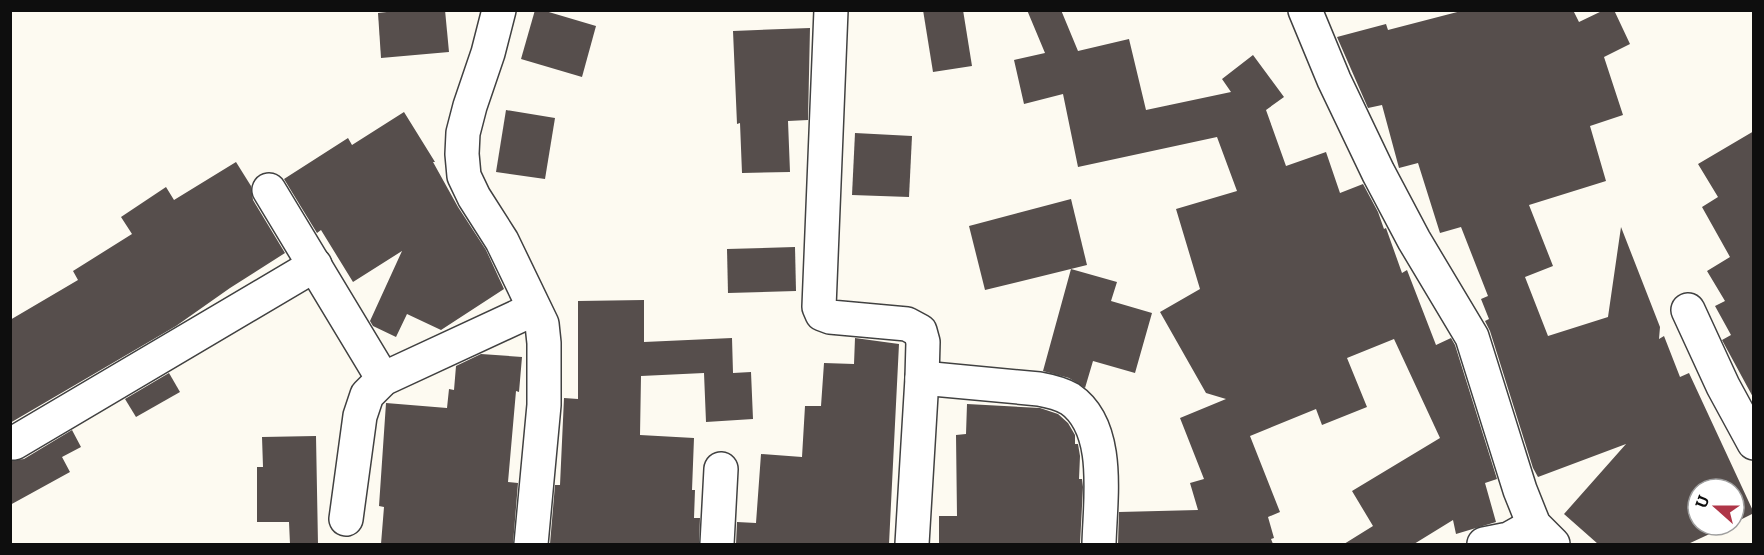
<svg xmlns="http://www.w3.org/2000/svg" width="1764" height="555" viewBox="0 0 1764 555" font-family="Bitter,serif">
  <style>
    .building { fill: #564e4c }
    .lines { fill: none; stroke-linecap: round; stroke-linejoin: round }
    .minor-casing { stroke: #414141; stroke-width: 36 }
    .tertiary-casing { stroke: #414141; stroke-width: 36 }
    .minor { stroke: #fff; stroke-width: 33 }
    .tertiary { stroke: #fff; stroke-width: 33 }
  </style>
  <rect width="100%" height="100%" fill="#fdfaf1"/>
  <!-- building -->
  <g class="building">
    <path d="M404,10H445L449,52L381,58L378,13Z"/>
    <path d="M535,10H542L596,26L582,77L521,59Z"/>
    <path d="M923,10H963L972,66L933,72Z"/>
    <path d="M1027,10H1061L1078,51L1129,39L1146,110L1231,92L1222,79L1253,55L1284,97L1266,110L1286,166L1326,152L1340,193L1363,184L1378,212L1384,229L1386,228L1402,273L1407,270L1436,345L1451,338L1455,345L1497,479L1485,483L1496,522L1456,534L1453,520L1414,544H1344L1373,526L1352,491L1440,438L1394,339L1347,358L1367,407L1322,425L1316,409L1250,436L1280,512L1268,517L1274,538L1271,539L1273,544H1118L1119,512L1198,510L1190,483L1204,479L1180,418L1226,399L1206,393L1160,312L1200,289L1176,209L1237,191L1217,137L1078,167L1063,94L1024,104L1014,60L1045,53Z"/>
    <path d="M1465,10H1573L1579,22L1604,10H1614L1630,44L1604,57L1623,115L1590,126L1606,181L1529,205L1553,266L1525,277L1548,336L1608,317L1621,227L1660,327L1659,339L1664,336L1680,377L1689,373L1754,513L1734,523V489H1698V525H1729L1688,544H1598L1564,514L1626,444L1538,477L1533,468L1490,331L1485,321L1489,319L1481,299L1488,296L1461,227L1440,233L1418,163L1399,168L1382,105L1368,108L1337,37L1386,24L1388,30Z"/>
    <path d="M810,28L808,120L788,121L790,172L742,173L740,123L737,124L733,31Z"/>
    <path d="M506,110L555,118L545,179L496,172Z"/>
    <path d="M404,112L435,162H433L458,207L486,250L504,289L441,330L407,314L396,337L373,326L370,321L402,251L353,282L321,230L317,233L284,179L348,138L352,145Z"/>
    <path d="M1754,131V399L1722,340L1731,335L1715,306L1725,301L1707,271L1730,257L1702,207L1718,197L1698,164Z"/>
    <path d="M855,133L912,136L909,197L852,195Z"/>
    <path d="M236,162L251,186L253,200L285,253L230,288L176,326L10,423V320L78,280L73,271L132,234L121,217L166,187L174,200Z"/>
    <path d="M1071,199L1087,265L985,290L969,226Z"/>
    <path d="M795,247L796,291L728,293L727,249Z"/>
    <path d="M1071,269L1117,282L1111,301L1152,313L1135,373L1093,361L1085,388L1069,378L1043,371Z"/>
    <path d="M644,300V342L732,338L733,373L751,372L753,419L706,422L704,373L641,376L640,435L694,438L692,490H695L694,518H700L699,544H550L555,485H560L564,398L578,399V301Z"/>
    <path d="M855,338L899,344L889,544H736L737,522L756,523L761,454L802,457L805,406H821L824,363L854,364Z"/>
    <path d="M481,354L522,357L519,392L516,391L508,482L518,483L513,544H381L384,507L379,506L386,403L447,408L449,389L454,390L456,366Z"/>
    <path d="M169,373L180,392L136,417L125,399Z"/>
    <path d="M967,404L1040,408L1058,414L1068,423L1075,435V444H1078L1080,456L1079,479H1082L1083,487L1080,544H939V516H957L956,435L966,434Z"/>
    <path d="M72,430L81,447L62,457L70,472L10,505V461L24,459Z"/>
    <path d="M316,436L318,544H290L289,522H257V467H263L262,437Z"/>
  </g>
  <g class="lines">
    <defs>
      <g id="minor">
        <path d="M499,10L488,53L470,106L463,133L462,154L464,176L474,197L502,241L542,324L544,343V405L531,544"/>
        <path d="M831,10L819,307L822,314L830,317L907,324L920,331L923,342L922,378L912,544"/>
        <path d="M269,190L383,379"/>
        <path d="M1688,310L1723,386L1754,443"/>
        <path d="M922,378L1039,389C1050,391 1060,393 1070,399C1112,428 1100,500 1099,544"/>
        <path d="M14,443L315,265"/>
        <path d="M346,519L360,416L367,395L383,379L534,309"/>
        <path d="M717,544L721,469"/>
        <path d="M1484,544L1509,539L1534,525"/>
      </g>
      <path id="tertiary" d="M1305,10L1334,80L1378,172L1414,240L1472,337L1520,490L1534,525L1553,544"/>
    </defs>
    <!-- minor casing -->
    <use href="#minor" class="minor-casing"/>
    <!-- tertiary casing -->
    <use href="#tertiary" class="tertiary-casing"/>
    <!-- minor -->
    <use href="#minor" class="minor"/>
    <!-- tertiary -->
    <use href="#tertiary" class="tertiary"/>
  </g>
  <!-- border -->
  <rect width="1764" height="555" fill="none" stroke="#0e0e0e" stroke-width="24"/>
  <!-- north arrow -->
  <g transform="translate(1716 507) rotate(291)"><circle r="28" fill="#ffffff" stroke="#9f9f9f" stroke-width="1.5"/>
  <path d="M0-4.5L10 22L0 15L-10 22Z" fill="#af3648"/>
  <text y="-9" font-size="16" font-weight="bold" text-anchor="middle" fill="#0e0e0e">U</text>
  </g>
</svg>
